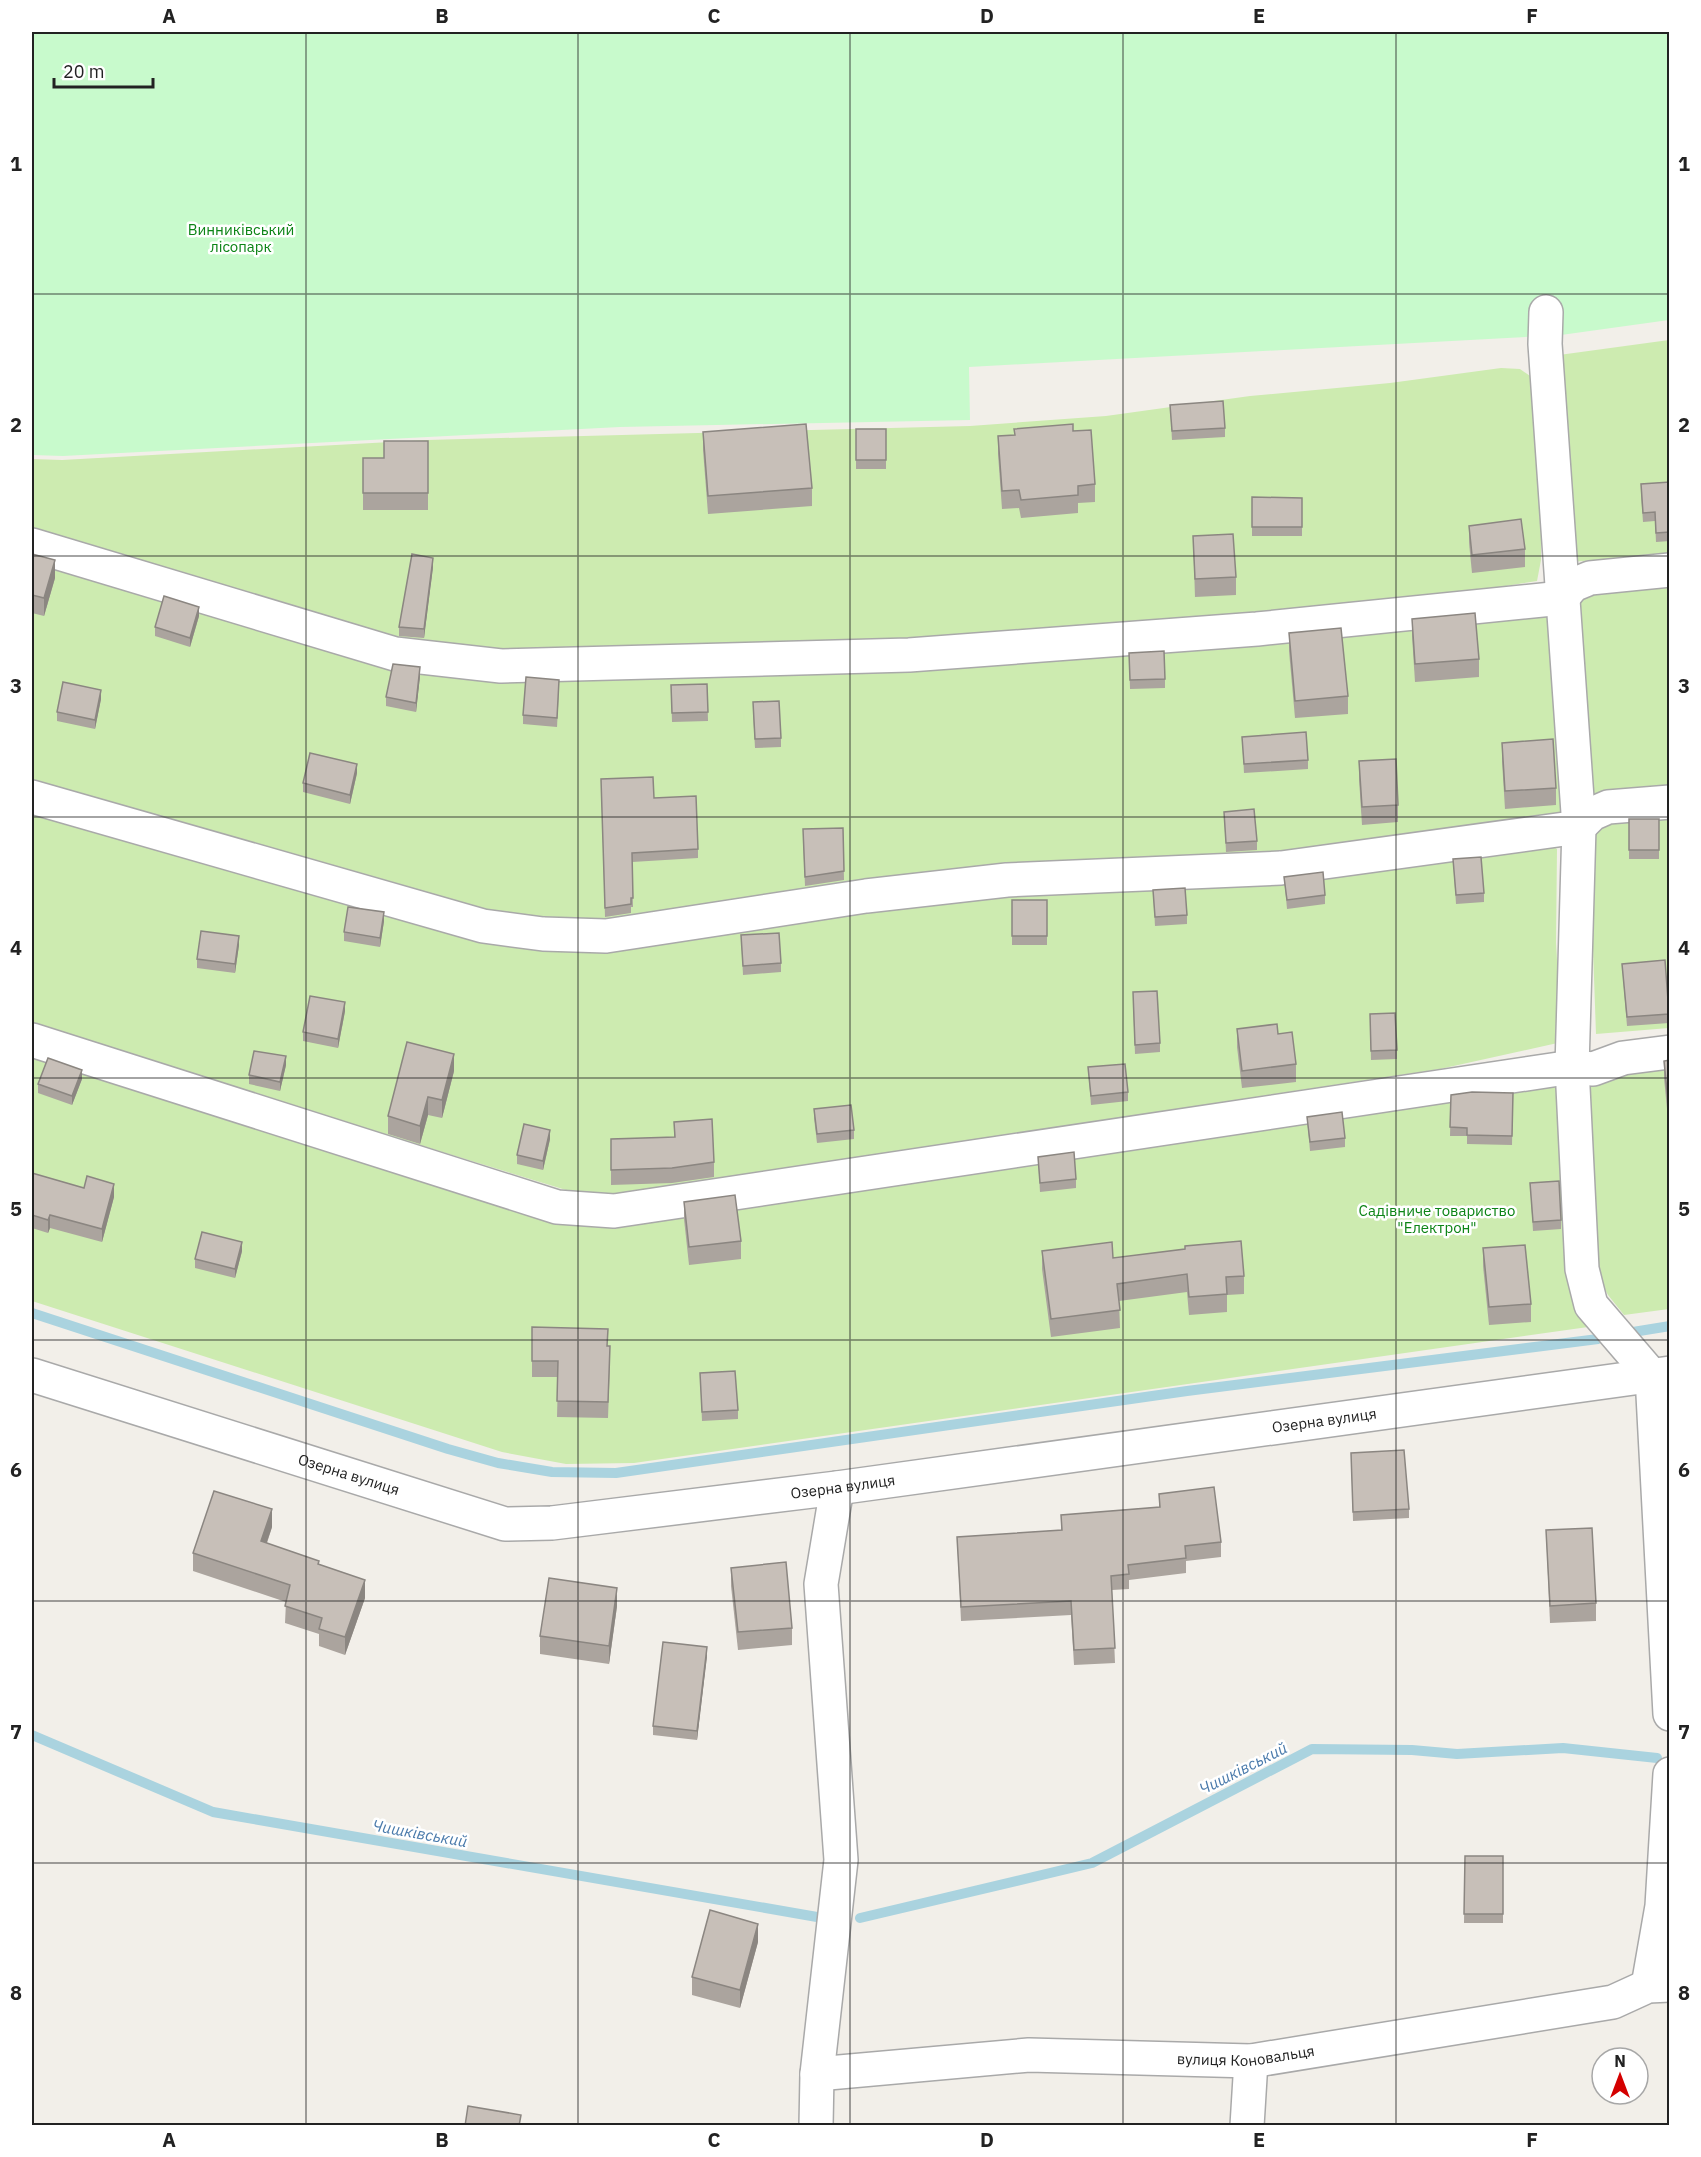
<svg xmlns="http://www.w3.org/2000/svg" width="1701" height="2157" viewBox="0 0 1701 2157" font-family="'IBM Plex Sans',sans-serif">
  <style>
    .grass { fill: #cdebb0 }
    .park { fill: #c8facc }
    .lines { fill: none; stroke-linecap: round; stroke-linejoin: round }
    .stream { stroke: #aad3df; stroke-width: 10 }
    .minor-casing { stroke: #a9a9a9; stroke-width: 36 }
    .minor { stroke: #fff; stroke-width: 33 }
    .wall { fill: #aba49e }
    .shaded-wall { fill: #8b8681 }
    .building { fill: #c7bfb8; stroke: #8b8681; stroke-width: 1.5 }
    .grid { fill: none; stroke: #222; stroke-width: 1.5; stroke-opacity: 0.55 }
    .labels { text-anchor: middle; stroke-width: 5; stroke-linejoin: round; paint-order: stroke }
    .park-label { font-size: 15px; fill: #0c8416; stroke: #fff }
    .street-label { font-size: 15px; fill: #222; stroke: #fff }
    .water-label { font-size: 16px; font-style: italic; fill: #4a7aab; stroke: #fff }
    .neatline { fill: none; stroke: #222; stroke-width: 2 }
    .grid-label { font-size: 20px; text-anchor: middle; font-weight: bold; fill: #222 }
  </style>
  <rect width="100%" height="100%" fill="#f2efe9"/>
  <!-- grass -->
  <g class="grass">
    <path d="M1669,340V554L1571,562L1559,355Z"/>
    <path d="M1501,368L1520,369L1533,378L1541,476V560L1537,581L1411,601L830,647L506,657L393,643L32,534V459L62,460L427,440L970,426L1106,416L1250,396L1390,383Z"/>
    <path d="M32,557L504,676L1546,608L1563,816L1420,842L605,927L483,917L32,785Z"/>
    <path d="M1669,582V791L1587,797L1573,610L1583,593Z"/>
    <path d="M32,803L485,934L860,904L1543,840L1557,849L1556,943L1562,1042L1440,1069L592,1198L32,1026Z"/>
    <path d="M1669,814V1028L1596,1034L1589,835L1610,819Z"/>
    <path d="M32,1050L556,1219L1550,1082L1562,1095L1566,1178V1273L1574,1301L1588,1327L634,1463L566,1464L502,1452L32,1301Z"/>
    <path d="M1669,1064V1309L1624,1315L1608,1295L1594,1269L1585,1092L1604,1074Z"/>
  </g>
  <!-- park -->
  <path class="park" d="M32,32H1669V320L1561,335L969,367L970,420L620,427L63,456L32,455Z"/>
  <g class="lines">
    <!-- stream -->
    <g class="stream">
      <path d="M32,1313L448,1449L498,1463L552,1472L616,1473L1187,1391L1598,1339"/>
      <path d="M1633,1332L1670,1326"/>
      <path d="M32,1735L213,1812L817,1917"/>
      <path d="M860,1918L1092,1863L1312,1749L1412,1750L1457,1754L1563,1748L1657,1758"/>
    </g>
    <defs>
      <g id="minor">
        <path d="M1546,312L1545,344L1579,827L1572,1067L1582,1269L1591,1305L1652,1376L1670,1714"/>
        <path d="M32,545L395,654L501,666L909,655L1257,629L1562,598L1573,585L1590,578L1670,570"/>
        <path d="M32,797L483,926L543,934L606,936L866,896L1007,880L1281,868L1579,827L1592,814L1608,807L1670,802"/>
        <path d="M32,1040L557,1207L614,1211L1572,1067L1593,1069L1623,1058L1670,1052"/>
        <path id="s1" d="M32,1375L505,1524L552,1523L837,1488L1670,1373"/>
        <path d="M1648,1986L1662,1906L1670,1774"/>
        <path id="s2" d="M817,2074L1029,2055L1251,2061L1613,2002L1648,1986L1670,1985"/>
        <path d="M816,2126L817,2074L841,1860L821,1584L837,1488"/>
        <path d="M1247,2126L1251,2061"/>
      </g>
    </defs>
    <!-- minor casing -->
    <use href="#minor" class="minor-casing"/>
    <!-- minor -->
    <use href="#minor" class="minor"/>
  </g>
  <!-- wall -->
  <g class="wall">
    <path d="M1170,405L1225,428V437L1172,440Z"/>
    <rect x="856" y="429" width="30" height="40"/>
    <path d="M1073,431L1095,484V502L1078,503V513L1021,518L1019,508L1002,509L998,454V436Z"/>
    <path d="M703,432L812,488V506L708,514L703,450Z"/>
    <path d="M428,441V510H363V458H384Z"/>
    <path d="M1670,482V541L1656,542L1655,521L1643,522L1641,493Z"/>
    <path d="M1252,497L1302,498V536H1252Z"/>
    <path d="M1469,526L1525,549V567L1472,573L1469,543Z"/>
    <path d="M1193,536L1236,577V595L1195,597Z"/>
    <path d="M32,554L55,578L44,616L32,613Z"/>
    <path d="M433,567L424,638L399,636V627Z"/>
    <path d="M199,616L190,647L155,636V627Z"/>
    <path d="M1412,619L1479,659V677L1415,682L1412,636Z"/>
    <path d="M1289,633L1348,696V714L1295,718L1289,651Z"/>
    <path d="M1129,653L1165,679V688L1130,689Z"/>
    <path d="M420,676L416,712L386,706V697Z"/>
    <path d="M707,684L708,721L672,722L671,685Z"/>
    <path d="M559,689L557,727L523,724V715Z"/>
    <path d="M101,699L95,729L57,721V712Z"/>
    <path d="M753,711L781,738V747L755,748Z"/>
    <path d="M1242,737L1308,760V769L1244,773Z"/>
    <path d="M1502,743L1556,788V805L1505,809L1502,761Z"/>
    <path d="M1359,761L1398,805V822L1362,825L1359,779Z"/>
    <path d="M357,773L350,804L303,792V783Z"/>
    <path d="M601,779L654,798L698,849V858L632,862L633,907H631V913L605,917Z"/>
    <path d="M1224,812L1257,841V850L1226,852Z"/>
    <rect x="1629" y="819" width="30" height="40"/>
    <path d="M843,828L844,880L805,886L803,838Z"/>
    <path d="M1453,859L1484,893V902L1456,904Z"/>
    <path d="M1284,877L1325,895V904L1287,909Z"/>
    <path d="M1153,890L1187,915V924L1155,926Z"/>
    <rect x="1012" y="900" width="35" height="45"/>
    <path d="M384,921L380,947L344,941V932Z"/>
    <path d="M741,935L781,963V972L743,975Z"/>
    <path d="M239,945L235,973L197,968V959Z"/>
    <path d="M1622,964L1669,1014V1023L1627,1026Z"/>
    <path d="M1133,1001L1160,1043V1052L1135,1054Z"/>
    <path d="M345,1011L338,1048L303,1041V1032Z"/>
    <path d="M1370,1014L1397,1050V1059L1371,1060Z"/>
    <path d="M1237,1029L1278,1034L1296,1064V1082L1242,1088L1237,1047Z"/>
    <path d="M1670,1060V1119H1668L1664,1078V1061Z"/>
    <path d="M286,1065L280,1091L249,1084V1075Z"/>
    <path d="M1088,1067L1128,1092V1101L1091,1105Z"/>
    <path d="M454,1071L442,1118L428,1115L420,1144L388,1134V1116Z"/>
    <path d="M82,1079L72,1105L38,1093V1084Z"/>
    <path d="M1513,1093L1512,1145L1467,1144V1136H1450L1451,1095Z"/>
    <path d="M814,1109L854,1130V1139L817,1143L814,1118Z"/>
    <path d="M1307,1117L1345,1138V1147L1310,1151Z"/>
    <path d="M674,1122L714,1162V1177L672,1183L611,1185V1139L674,1137Z"/>
    <path d="M550,1139L543,1170L517,1164V1155Z"/>
    <path d="M1038,1157L1076,1179V1188L1040,1192Z"/>
    <path d="M32,1173L114,1197L102,1242L50,1228L48,1233L32,1228Z"/>
    <path d="M1530,1183L1561,1220V1229L1533,1231Z"/>
    <path d="M684,1202L741,1241V1259L689,1265L684,1219Z"/>
    <path d="M1483,1248L1531,1304V1322L1489,1325L1483,1266Z"/>
    <path d="M242,1251L235,1278L195,1268V1259Z"/>
    <path d="M1042,1251L1113,1258L1244,1276V1294L1227,1295V1312L1189,1315L1187,1292L1119,1301L1120,1328L1051,1337L1042,1269Z"/>
    <path d="M532,1327L610,1362L608,1418L557,1417L558,1377H532Z"/>
    <path d="M700,1373L738,1410V1419L702,1421Z"/>
    <path d="M1351,1453L1409,1509V1518L1353,1521Z"/>
    <path d="M1159,1494L1221,1542V1557L1186,1561V1573L1129,1580V1589L1112,1590L1115,1663L1074,1665L1071,1615L961,1621L957,1537L1061,1530V1515L1159,1507Z"/>
    <path d="M272,1527L267,1543L319,1565L365,1598L345,1655L319,1646V1634L285,1623L286,1602L193,1571V1553Z"/>
    <path d="M1546,1530L1596,1603V1621L1550,1623Z"/>
    <path d="M731,1568L792,1628V1645L738,1650L731,1586Z"/>
    <path d="M617,1606L609,1664L540,1654V1636Z"/>
    <path d="M707,1656L697,1740L653,1735V1726Z"/>
    <path d="M1465,1856H1503V1923H1464Z"/>
    <path d="M758,1942L740,2008L692,1995V1977Z"/>
  </g>
  <!-- shaded-wall -->
  <g class="shaded-wall">
    <path d="M433,558V567L424,638V629Z"/>
    <path d="M55,560V578L44,616V598Z"/>
    <path d="M199,607V616L190,647V638Z"/>
    <path d="M420,667V676L416,712V703Z"/>
    <path d="M101,690V699L95,729V720Z"/>
    <path d="M357,764V773L350,804V795Z"/>
    <path d="M384,912V921L380,947V938Z"/>
    <path d="M239,936V945L235,973V964Z"/>
    <path d="M345,1002V1011L338,1048V1039Z"/>
    <path d="M454,1054V1071L442,1118V1100Z"/>
    <path d="M286,1056V1065L280,1091V1082Z"/>
    <path d="M82,1070V1079L72,1105V1096Z"/>
    <path d="M428,1097V1115L420,1144V1126Z"/>
    <path d="M550,1130V1139L543,1170V1161Z"/>
    <path d="M114,1184V1197L102,1242V1229Z"/>
    <path d="M50,1215V1228L48,1233V1220Z"/>
    <path d="M242,1242V1251L235,1278V1269Z"/>
    <path d="M272,1509V1527L261,1559V1541Z"/>
    <path d="M365,1580V1598L345,1655V1637Z"/>
    <path d="M617,1588V1606L609,1664V1646Z"/>
    <path d="M707,1647V1656L697,1740V1731Z"/>
    <path d="M758,1924V1942L740,2008V1990Z"/>
  </g>
  <!-- building -->
  <g class="building">
    <path d="M1223,401L1225,428L1172,431L1170,405Z"/>
    <path d="M806,424L812,488L708,496L703,432Z"/>
    <path d="M1073,424V431L1091,430L1095,484L1078,486V495L1021,500L1019,490L1002,491L998,436L1015,435L1014,429Z"/>
    <rect x="856" y="429" width="30" height="31"/>
    <path d="M384,441H428V493H363V458H384Z"/>
    <path d="M1670,482V532L1656,533L1655,512L1643,513L1641,484Z"/>
    <path d="M1252,497L1302,498V527H1252Z"/>
    <path d="M1521,519L1525,549L1472,555L1469,526Z"/>
    <path d="M1233,534L1236,577L1195,579L1193,536Z"/>
    <path d="M32,554L55,560L44,598L32,595Z"/>
    <path d="M412,554L433,558L424,629L399,627Z"/>
    <path d="M164,596L199,607L190,638L155,627Z"/>
    <path d="M1475,613L1479,659L1415,664L1412,619Z"/>
    <path d="M1341,628L1348,696L1295,701L1289,633Z"/>
    <path d="M1164,651L1165,679L1130,680L1129,653Z"/>
    <path d="M393,664L420,667L416,703L386,697Z"/>
    <path d="M526,677L559,680L557,718L523,715Z"/>
    <path d="M63,682L101,690L95,720L57,712Z"/>
    <path d="M707,684L708,712L672,713L671,685Z"/>
    <path d="M779,701L781,738L755,739L753,702Z"/>
    <path d="M1306,732L1308,760L1244,764L1242,737Z"/>
    <path d="M1553,739L1556,788L1505,791L1502,743Z"/>
    <path d="M310,753L357,764L350,795L303,783Z"/>
    <path d="M1396,759L1398,805L1362,807L1359,761Z"/>
    <path d="M653,777L654,798L696,796L698,849L632,853L633,898H631V904L605,908L601,779Z"/>
    <path d="M1254,809L1257,841L1226,843L1224,812Z"/>
    <rect x="1629" y="819" width="30" height="31"/>
    <path d="M843,828L844,871L805,877L803,829Z"/>
    <path d="M1481,857L1484,893L1456,895L1453,859Z"/>
    <path d="M1323,872L1325,895L1287,900L1284,877Z"/>
    <path d="M1185,888L1187,915L1155,917L1153,890Z"/>
    <rect x="1012" y="900" width="35" height="36"/>
    <path d="M348,907L384,912L380,938L344,932Z"/>
    <path d="M201,931L239,936L235,964L197,959Z"/>
    <path d="M779,933L781,963L743,966L741,935Z"/>
    <path d="M1665,960L1669,1014L1627,1017L1622,964Z"/>
    <path d="M1157,991L1160,1043L1135,1045L1133,992Z"/>
    <path d="M310,996L345,1002L338,1039L303,1032Z"/>
    <path d="M1395,1013L1397,1050L1371,1051L1370,1014Z"/>
    <path d="M1277,1024L1278,1034L1292,1032L1296,1064L1242,1071L1237,1029Z"/>
    <path d="M407,1042L454,1054L442,1100L428,1097L420,1126L388,1116Z"/>
    <path d="M254,1051L286,1056L280,1082L249,1075Z"/>
    <path d="M48,1058L82,1070L72,1096L38,1084Z"/>
    <path d="M1670,1060V1101H1668L1664,1061Z"/>
    <path d="M1125,1064L1128,1092L1091,1096L1088,1067Z"/>
    <path d="M1472,1092L1513,1093L1512,1136L1467,1135V1128L1450,1127L1451,1095Z"/>
    <path d="M851,1105L854,1130L817,1134L814,1109Z"/>
    <path d="M1342,1112L1345,1138L1310,1142L1307,1117Z"/>
    <path d="M712,1119L714,1162L672,1168L611,1170V1139L675,1137L674,1122Z"/>
    <path d="M524,1124L550,1130L543,1161L517,1155Z"/>
    <path d="M1074,1152L1076,1179L1040,1183L1038,1157Z"/>
    <path d="M32,1173L84,1188L87,1176L114,1184L102,1229L50,1215L48,1220L32,1215Z"/>
    <path d="M1559,1181L1561,1220L1533,1222L1530,1183Z"/>
    <path d="M735,1195L741,1241L689,1247L684,1202Z"/>
    <path d="M202,1232L242,1242L235,1269L195,1259Z"/>
    <path d="M1241,1241L1244,1276L1226,1277L1227,1294L1189,1297L1187,1274L1117,1284L1120,1310L1051,1319L1042,1251L1112,1242L1113,1258L1185,1249V1246Z"/>
    <path d="M1525,1245L1531,1304L1489,1307L1483,1248Z"/>
    <path d="M532,1327L608,1329L607,1346H610L608,1402L557,1401L558,1361H532Z"/>
    <path d="M735,1371L738,1410L702,1412L700,1373Z"/>
    <path d="M1404,1450L1409,1509L1353,1512L1351,1453Z"/>
    <path d="M1214,1487L1221,1542L1185,1546L1186,1558L1128,1565L1129,1574L1111,1576L1115,1648L1074,1650L1071,1601L961,1607L957,1537L1062,1530L1061,1515L1160,1507L1159,1494Z"/>
    <path d="M214,1491L272,1509L261,1541L319,1561L318,1564L365,1580L345,1637L319,1629L322,1618L285,1606L290,1585L193,1553Z"/>
    <path d="M1592,1528L1596,1603L1550,1606L1546,1530Z"/>
    <path d="M786,1562L792,1628L738,1632L731,1568Z"/>
    <path d="M549,1578L617,1588L609,1646L540,1636Z"/>
    <path d="M663,1642L707,1647L697,1731L653,1726Z"/>
    <path d="M1465,1856H1503V1914H1464Z"/>
    <path d="M710,1910L758,1924L740,1990L692,1977Z"/>
    <path d="M468,2106L521,2115L519,2126H465Z"/>
  </g>
  <!-- grid -->
  <path class="grid" d="M306,32V2126M578,32V2126M850,32V2126M1123,32V2126M1396,32V2126M32,294H1670M32,556H1670M32,817H1670M32,1078H1670M32,1340H1670M32,1601H1670M32,1863H1670"/>
  <g class="labels">
    <!-- park labels -->
    <g class="park-label">
      <text x="241" y="235">Винниківський<tspan x="241" dy="17">лісопарк</tspan></text>
      <text x="1437" y="1216">Садівниче товариство<tspan x="1437" dy="17">"Електрон"</tspan></text>
    </g>
    <!-- street labels -->
    <g class="street-label">
      <text dy="5" stroke="none"><textPath href="#s1" startOffset="1322">Озерна вулиця</textPath></text>
      <text dy="5" stroke="none"><textPath href="#s1" startOffset="332">Озерна вулиця</textPath></text>
      <text dy="5" stroke="none"><textPath href="#s1" startOffset="836">Озерна вулиця</textPath></text>
      <text dy="5" stroke="none"><textPath href="#s2" startOffset="430">вулиця Коновальця</textPath></text>
    </g>
    <!-- water labels -->
    <g class="water-label">
      <text transform="translate(1243 1768) rotate(-27)" y="6">Чишківський</text>
      <text transform="translate(420 1833) rotate(10)" y="6">Чишківський</text>
    </g>
  </g>
  <!-- border -->
  <rect width="1701" height="2157" fill="none" stroke="#ffffff" stroke-width="66"/>
  <!-- north arrow -->
  <g transform="translate(1620 2076)"><circle r="28" fill="#ffffff" stroke="#a7a7a7" stroke-width="1.5"/>
  <path d="M0-4.5L10 22L0 15L-10 22Z" fill="#d40000"/>
  <text y="-9" font-size="16" font-weight="bold" text-anchor="middle" fill="#222222">N</text>
  </g>
  <!-- scale -->
  <path d="M54 78v9h99v-9" fill="none" stroke="#222222" stroke-width="3"/>
  <text x="63" y="78" font-size="18" fill="#222222" stroke="#ffffff" stroke-width="4.5" paint-order="stroke">20 m</text>
  <rect x="33" y="33" width="1635" height="2091" class="neatline"/>
  <g class="grid-label">
    <text x="169" y="23">A</text>
    <text x="442" y="23">B</text>
    <text x="714" y="23">C</text>
    <text x="987" y="23">D</text>
    <text x="1259" y="23">E</text>
    <text x="1532" y="23">F</text>
    <text x="16" y="171">1</text>
    <text x="1684" y="171">1</text>
    <text x="16" y="432">2</text>
    <text x="1684" y="432">2</text>
    <text x="16" y="693">3</text>
    <text x="1684" y="693">3</text>
    <text x="16" y="955">4</text>
    <text x="1684" y="955">4</text>
    <text x="16" y="1216">5</text>
    <text x="1684" y="1216">5</text>
    <text x="16" y="1477">6</text>
    <text x="1684" y="1477">6</text>
    <text x="16" y="1739">7</text>
    <text x="1684" y="1739">7</text>
    <text x="16" y="2000">8</text>
    <text x="1684" y="2000">8</text>
    <text x="169" y="2147">A</text>
    <text x="442" y="2147">B</text>
    <text x="714" y="2147">C</text>
    <text x="987" y="2147">D</text>
    <text x="1259" y="2147">E</text>
    <text x="1532" y="2147">F</text>
  </g>
</svg>
